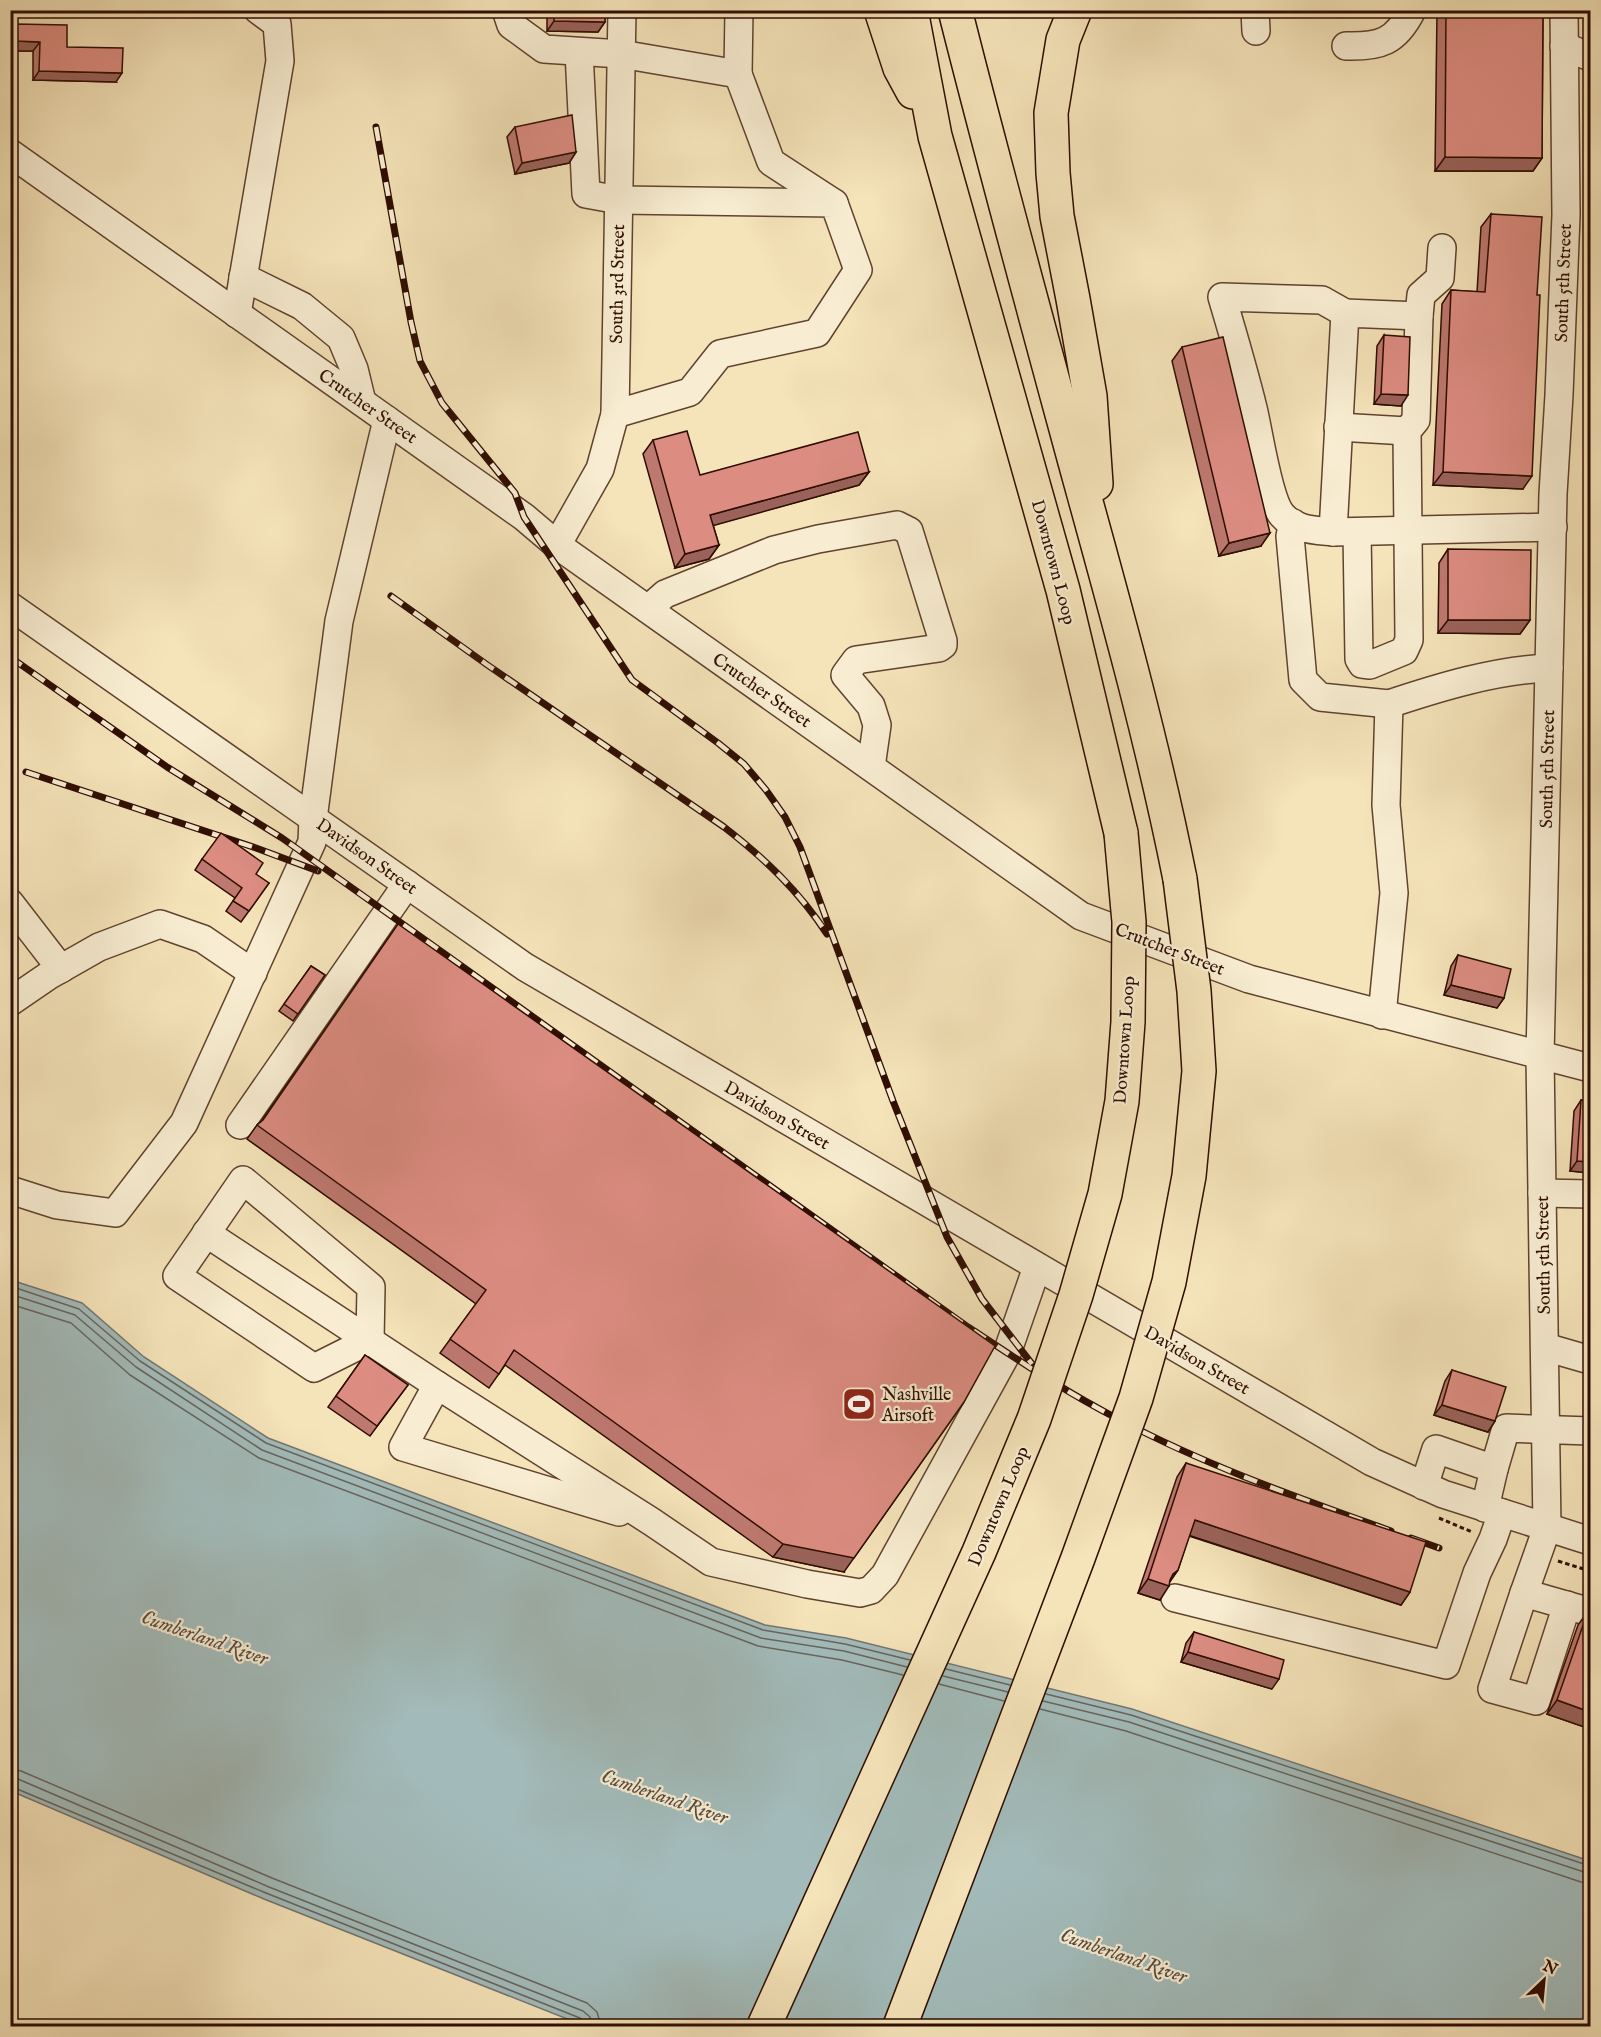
<svg xmlns="http://www.w3.org/2000/svg" width="1601" height="2037" viewBox="0 0 1601 2037" font-family="'IM FELL English',serif">
  <style>
    .water { fill: #a2bbba; stroke: #747570; stroke-width: 1.5 }
    .lines { fill: none; stroke-linecap: round; stroke-linejoin: round }
    .shore { stroke: #68645e; stroke-width: 1.5 }
    .minor-casing { stroke: #60422f; stroke-width: 30 }
    .highway-casing { stroke: #2f0d01; stroke-width: 36 }
    .path { stroke: #2f0d01; stroke-width: 3; stroke-dasharray: 4.5 3; stroke-linecap: butt }
    .minor { stroke: #f8edd2; stroke-width: 27 }
    .highway { stroke: #f5e3b9; stroke-width: 33 }
    .rail-casing { stroke: #2f0d01; stroke-width: 7 }
    .rail { stroke: #f8edd2; stroke-width: 4.5; stroke-dasharray: 14; stroke-linecap: butt }
    .highway-bridge-casing { stroke: #2f0d01; stroke-width: 36; stroke-linecap: butt }
    .highway-bridge { stroke: #f5e3b9; stroke-width: 33 }
    .wall { fill: #bd786f; stroke: #2f0d01; stroke-width: 1.5 }
    .shaded-wall { fill: #9a625a; stroke: #2f0d01; stroke-width: 1.5 }
    .building { fill: #dc8c81; stroke: #2f0d01; stroke-width: 1.5 }
    .labels { text-anchor: middle; stroke-width: 4.5; stroke-linejoin: round; paint-order: stroke }
    .street-label { font-size: 18px; fill: #2f0d01; stroke: #f8edd2 }
    .poi-label { font-size: 18px; fill: #2f0d01; stroke: #f8edd2; text-anchor: start }
    .water-label { font-size: 20px; font-style: italic; fill: #574a42; stroke: #f8edd2 }
  </style>
  <rect width="100%" height="100%" fill="#f5e3b9"/>
  <filter id="stains"><feTurbulence type="fractalNoise" baseFrequency=".00333" numOctaves="4"/><feColorMatrix values="0 0 0 0 .2 0 0 0 0 .09 0 0 0 0 .02 0 0 0 .5 -.17"/></filter>
  <radialGradient id="worn" r=".72"><stop offset=".6" stop-color="#630" stop-opacity="0"/><stop offset="1" stop-color="#630" stop-opacity=".3"/></radialGradient>
  <!-- water -->
  <path class="water" d="M11,1280L82,1303L144,1357L268,1438L765,1625L846,1638L1132,1709L1590,1861V2026H585L264,1899L11,1791Z"/>
  <g class="lines">
    <!-- shore -->
    <g class="shore">
      <path d="M10,1286L79,1309L140,1361L266,1443L763,1630L845,1644L910,1660"/>
      <path d="M10,1294L75,1315L136,1367L262,1450L761,1638L844,1651L907,1667"/>
      <path d="M10,1304L71,1323L130,1375L259,1458L758,1646L842,1660L903,1675"/>
      <path d="M946,1669L1010,1685"/>
      <path d="M943,1676L1008,1692"/>
      <path d="M939,1684L1004,1701"/>
      <path d="M1046,1694L1131,1715L1590,1866"/>
      <path d="M1043,1701L1129,1722L1590,1874"/>
      <path d="M1040,1709L1126,1731L1581,1882L1590,1883"/>
      <path d="M10,1769L21,1771L272,1878L587,2003L597,2012L601,2026"/>
      <path d="M10,1778L18,1779L269,1887L583,2011L590,2017L592,2026"/>
      <path d="M10,1786L266,1893L580,2018L584,2022V2026"/>
    </g>
    <defs>
      <g id="minor">
        <path d="M506,10L511,25L544,49L621,54L738,74L771,162L834,203"/>
        <path d="M1255,10L1256,31"/>
        <path d="M1564,10L1566,215L1559,395L1553,494L1540,1056L1547,1528L1524,1593L1590,1612"/>
        <path d="M1346,46C1380,47 1396,42 1412,10"/>
        <path d="M1564,46L1590,57"/>
        <path d="M579,52L586,194L619,200L834,203L858,270L817,333L720,354L690,392L615,414"/>
        <path d="M738,74L739,10"/>
        <path d="M10,153L524,517L557,545L1081,916L1249,979L1590,1068"/>
        <path d="M243,277L302,306L341,338L354,369L362,402"/>
        <path d="M1345,313L1322,300L1222,297C1233,334 1244,371 1253,408C1259,432 1268,499 1282,515C1295,530 1314,530 1333,532L1553,527"/>
        <path d="M237,314L280,61L277,24L258,10"/>
        <path d="M1419,316L1421,295L1440,278L1442,248"/>
        <path d="M1338,427L1407,431"/>
        <path d="M1293,523L1290,536L1303,680L1320,697L1389,704"/>
        <path d="M1333,532L1345,313L1419,316L1416,420L1407,431L1409,640L1404,651L1370,665L1362,664L1359,659L1357,532"/>
        <path d="M557,545L600,469L615,414L622,10"/>
        <path d="M10,606L525,967L1372,1462L1443,1494L1590,1541"/>
        <path d="M648,609L665,594L774,550L818,539L897,525L909,531L943,641V645L939,648L856,660L845,675L871,706L877,725L871,767"/>
        <path d="M10,903L61,969"/>
        <path d="M10,1002L48,976L99,947L160,924L203,939L253,973"/>
        <path d="M1382,1015L1394,893L1386,805L1389,704C1440,687 1496,670 1549,668"/>
        <path d="M240,1125L407,884"/>
        <path d="M243,1180L371,1287L370,1340L314,1368L177,1276Z"/>
        <path d="M10,1190L57,1205L115,1213L184,1123L312,842L313,819L339,621L387,420"/>
        <path d="M1542,1193L1590,1194"/>
        <path d="M206,1233L437,1385L652,1522L711,1562L807,1584L860,1593L871,1590L885,1575L1007,1353L1037,1267"/>
        <path d="M1545,1347L1590,1360"/>
        <path d="M437,1385L403,1447L619,1512"/>
        <path d="M1494,1469L1506,1428L1590,1431"/>
        <path d="M1424,1486L1436,1449L1494,1469L1485,1508"/>
        <path d="M1524,1593L1492,1689L1536,1701L1567,1605"/>
        <path d="M1175,1598L1446,1665L1477,1573L1493,1539L1502,1513"/>
      </g>
      <g id="highway">
        <path d="M881,10L900,68L913,92"/>
        <path d="M911,10L935,136L1063,590L1121,833"/>
        <path d="M955,10C993,161 1034,311 1075,462C1113,600 1152,738 1180,879"/>
        <path d="M1075,10L1063,40L1051,113L1053,173L1057,216L1073,299L1090,396L1096,484"/>
      </g>
    </defs>
    <!-- minor casing -->
    <use href="#minor" class="minor-casing"/>
    <!-- highway casing -->
    <use href="#highway" class="highway-casing"/>
    <!-- path -->
    <g class="path">
      <path d="M1439,1518L1472,1532"/>
      <path d="M1558,1561L1590,1571"/>
    </g>
    <!-- minor -->
    <use href="#minor" class="minor"/>
    <!-- highway -->
    <use href="#highway" class="highway"/>
    <defs>
      <g id="rail">
        <path d="M376,127L411,322L420,361L442,403L515,493L524,517L632,680L718,743L744,764L766,790L785,817L800,847L893,1101L947,1237L982,1299L1032,1364"/>
        <path d="M391,596L486,664L724,827C764,858 799,891 827,934"/>
        <path d="M10,657L167,767L282,838L968,1327C1018,1360 1067,1393 1120,1420C1207,1466 1299,1498 1391,1531"/>
        <path d="M26,772L256,848L318,871"/>
        <path d="M1411,1538L1439,1548"/>
      </g>
    </defs>
    <!-- rail casing -->
    <use href="#rail" class="rail-casing"/>
    <!-- rail -->
    <use href="#rail" class="rail"/>
    <defs>
      <g id="highway-bridge">
        <path d="M764,2026L979,1552L1034,1419L1076,1295L1105,1194L1122,1101L1128,1022L1129,922L1121,833"/>
        <path d="M900,2026L1078,1558L1136,1398L1169,1282L1189,1176L1199,1071L1194,991L1180,879"/>
      </g>
    </defs>
    <!-- highway-bridge casing -->
    <use href="#highway-bridge" class="highway-bridge-casing"/>
    <!-- highway-bridge -->
    <use href="#highway-bridge" class="highway-bridge"/>
  </g>
  <!-- wall -->
  <g class="wall">
    <path d="M547,10H605V22L598,32L547,31Z"/>
    <path d="M1437,10H1543L1542,158L1533,171H1435Z"/>
    <path d="M15,24L67,47L116,82L33,80V51H10V31Z"/>
    <path d="M515,127L576,152L569,163L515,174L507,137Z"/>
    <path d="M1491,214L1523,489L1433,485L1442,304L1451,290L1477,292L1481,227Z"/>
    <path d="M1384,335L1401,406L1374,404L1377,346Z"/>
    <path d="M1182,347L1261,546L1219,556L1172,361Z"/>
    <path d="M653,440L700,475L869,472L859,485L713,525L719,545L709,559L675,568L643,454Z"/>
    <path d="M1448,549L1530,620L1520,634L1438,633L1439,563Z"/>
    <path d="M202,859L269,883L241,922L226,911L235,898L195,870Z"/>
    <path d="M398,924L844,1572L773,1557L505,1365L489,1388L440,1353L476,1304L247,1139L257,1125L262,1120Z"/>
    <path d="M1458,955L1504,998L1497,1008L1444,995L1451,966Z"/>
    <path d="M311,966L325,975L293,1021L279,1011Z"/>
    <path d="M1581,1100L1590,1101V1173L1570,1171L1574,1111Z"/>
    <path d="M365,1355L408,1385L370,1436L328,1407Z"/>
    <path d="M1452,1370L1495,1421L1488,1432L1434,1415L1445,1381Z"/>
    <path d="M1186,1463L1410,1592L1401,1605L1189,1536L1178,1570L1169,1583L1160,1600L1138,1593L1177,1477Z"/>
    <path d="M1588,1611L1590,1729L1547,1714L1578,1625Z"/>
    <path d="M1194,1632L1272,1689L1181,1662L1186,1643Z"/>
  </g>
  <!-- shaded-wall -->
  <g class="shaded-wall">
    <path d="M554,21L605,22L598,32L547,31Z"/>
    <path d="M15,41L40,42L33,51H10V48Z"/>
    <path d="M39,71L122,73L116,82L33,80Z"/>
    <path d="M576,152L569,163L515,174L522,163Z"/>
    <path d="M1445,157L1542,158L1533,171H1435Z"/>
    <path d="M1381,394L1408,395L1401,406L1374,404Z"/>
    <path d="M869,472L859,485L701,529L710,515Z"/>
    <path d="M1443,472L1532,476L1523,489L1433,485Z"/>
    <path d="M1270,533L1261,546L1219,556L1229,543Z"/>
    <path d="M719,545L709,559L675,568L685,554Z"/>
    <path d="M1448,620H1530L1520,634L1438,633Z"/>
    <path d="M1451,985L1504,998L1497,1008L1444,995Z"/>
    <path d="M1577,1161L1590,1162V1173L1570,1171Z"/>
    <path d="M964,1402L844,1572L773,1557L783,1544Z"/>
    <path d="M1442,1405L1495,1421L1488,1432L1434,1415Z"/>
    <path d="M1195,1520L1410,1592L1401,1605L1185,1534Z"/>
    <path d="M1178,1570L1168,1584L1169,1586L1160,1600L1138,1593L1148,1579L1173,1574Z"/>
    <path d="M1188,1652L1279,1679L1272,1689L1181,1662Z"/>
    <path d="M1557,1700L1590,1712V1729L1547,1714Z"/>
  </g>
  <!-- building -->
  <g class="building">
    <path d="M554,10H605V22L554,21Z"/>
    <path d="M1446,10H1543L1542,158L1445,157Z"/>
    <path d="M15,24L67,25V47L123,48L122,73L39,71L40,42L15,41Z"/>
    <path d="M572,115L576,152L522,163L515,127Z"/>
    <path d="M1491,214L1542,217L1537,295H1540L1532,476L1443,472L1451,290L1485,292Z"/>
    <path d="M1384,335L1410,337L1408,395L1381,394Z"/>
    <path d="M1223,337L1270,533L1229,543L1182,347Z"/>
    <path d="M687,431L700,475L858,432L869,472L710,515L719,545L685,554L653,440Z"/>
    <path d="M1448,549L1531,550L1530,620H1448Z"/>
    <path d="M221,833L263,863L256,874L269,883L249,911L233,901L242,888L202,859Z"/>
    <path d="M398,924L995,1346L964,1402L854,1558L783,1544L514,1350L499,1374L450,1339L486,1290L257,1125L263,1120Z"/>
    <path d="M1458,955L1511,969L1504,998L1451,985Z"/>
    <path d="M311,966L325,975L298,1014L284,1004Z"/>
    <path d="M1581,1100L1590,1101V1162L1577,1161Z"/>
    <path d="M365,1355L408,1385L377,1426L336,1396Z"/>
    <path d="M1452,1370L1506,1387L1495,1421L1442,1405Z"/>
    <path d="M1186,1463L1426,1542L1410,1592L1195,1520L1178,1570L1173,1574L1170,1580L1169,1586L1148,1579Z"/>
    <path d="M1588,1611L1590,1612V1712L1557,1700Z"/>
    <path d="M1194,1632L1284,1660L1279,1679L1188,1652Z"/>
  </g>
  <!-- icons -->
  <defs>
    <symbol id="stadium-square" viewBox="-11 -11 22 22"><rect x="-9" y="-9" width="18" height="18" rx="4" fill="#8f2418" stroke="#f8edd2"/><path d="M0-5a6.5 5 0 1 0 0 10a6.5 5 0 1 0 0-10ZM-3.5-1.8h7v3.6h-7Z" fill="#fff"/></symbol>
  </defs>
  <g fill-rule="evenodd">
    <use href="#stadium-square" x="840" y="1385" width="38" height="38"/>
  </g>
  <g class="labels">
    <!-- street labels -->
    <g class="street-label">
      <text transform="translate(1563 283) rotate(-88)" y="6">South 5th Street</text>
      <text transform="translate(617 284) rotate(-89)" y="6">South 3rd Street</text>
      <text transform="translate(368 406) rotate(35)" y="6">Crutcher Street</text>
      <text transform="translate(1054 562) rotate(75)" y="6">Downtown Loop</text>
      <text transform="translate(762 690) rotate(35)" y="6">Crutcher Street</text>
      <text transform="translate(1547 769) rotate(-89)" y="6">South 5th Street</text>
      <text transform="translate(367 856) rotate(35)" y="6">Davidson Street</text>
      <text transform="translate(1170 949) rotate(21)" y="6">Crutcher Street</text>
      <text transform="translate(1124 1040) rotate(-86)" y="6">Downtown Loop</text>
      <text transform="translate(777 1115) rotate(30)" y="6">Davidson Street</text>
      <text transform="translate(1543 1255) rotate(-91)" y="6">South 5th Street</text>
      <text transform="translate(1197 1360) rotate(30)" y="6">Davidson Street</text>
      <text transform="translate(998 1506) rotate(-67)" y="6">Downtown Loop</text>
    </g>
    <!-- poi labels -->
    <g class="poi-label">
      <text x="882" y="1400">Nashville<tspan x="882" dy="21">Airsoft</tspan></text>
    </g>
    <!-- water labels -->
    <g class="water-label">
      <text transform="translate(205 1637) rotate(19)" y="7">Cumberland River</text>
      <text transform="translate(665 1796) rotate(19)" y="7">Cumberland River</text>
      <text transform="translate(1124 1955) rotate(19)" y="7">Cumberland River</text>
    </g>
  </g>
  <!-- margin -->
  <rect width="1601" height="2037" fill="none" stroke="#f5e3b9" stroke-width="36"/>
  <rect x="12" y="12" width="1577" height="2013" fill="none" stroke="#2f0d01" stroke-width="3"/>
  <rect x="18" y="18" width="1565" height="2001" fill="none" stroke="#2f0d01" stroke-width="1.5"/>
  <!-- north arrow -->
  <g transform="translate(1544 1980) rotate(26)" stroke="#f8edd2" stroke-width="4.5" paint-order="stroke">
  <path d="M0-4.5L10 22L0 15L-10 22Z" fill="#2f0d01"/>
  <text y="-9" font-size="16" font-weight="bold" text-anchor="middle" fill="#2f0d01">N</text>
  </g>
  <rect width="100%" height="100%" filter="url(#stains)"/>
  <rect width="100%" height="100%" fill="url(#worn)"/>
</svg>
